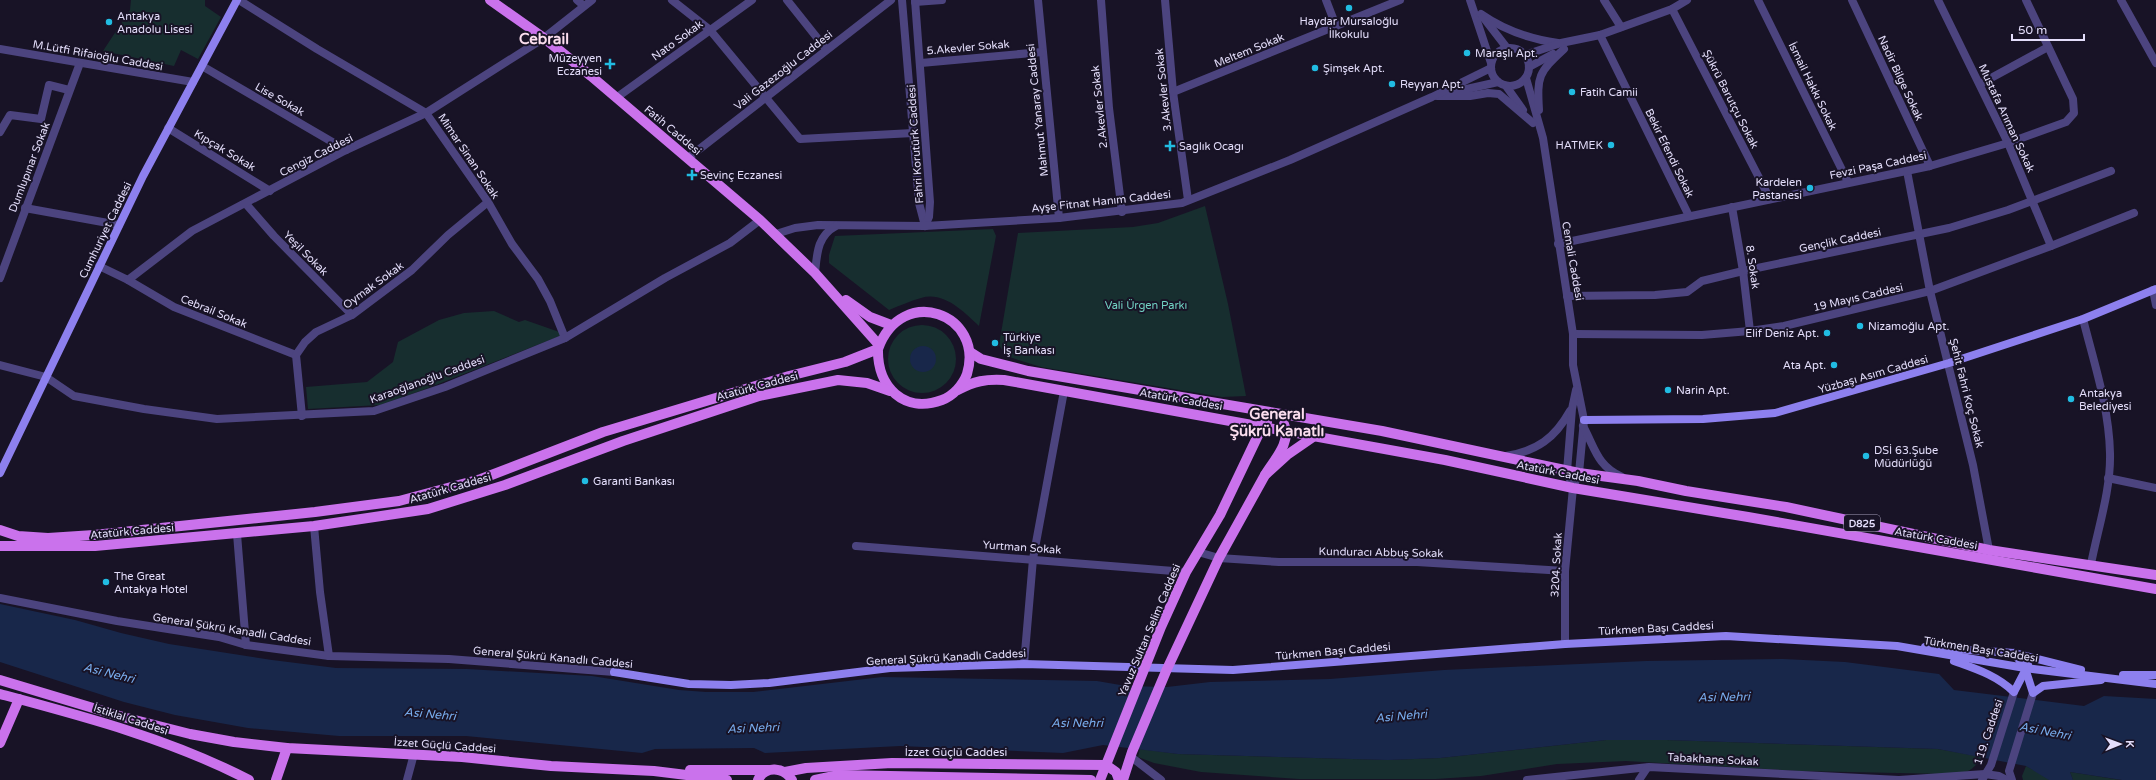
<svg xmlns="http://www.w3.org/2000/svg" width="2156" height="780" viewBox="0 0 2156 780" font-family="'Varela Round',sans-serif">
  <style>
    .green { fill: #172e2f }
    .water { fill: #18274a }
    .lines { fill: none; stroke-linecap: round; stroke-linejoin: round }
    .minor { stroke: #4c447f; stroke-width: 8 }
    .tertiary { stroke: #4c447f; stroke-width: 8 }
    .secondary { stroke: #8d80ee; stroke-width: 8 }
    .primary { stroke: #ca72ec; stroke-width: 10 }
    .poi-dot { fill: #21bce2; stroke: #181326; stroke-width: 1.5 }
    .labels { text-anchor: middle; stroke-width: 4; stroke-linejoin: round; paint-order: stroke }
    .shield { fill: #181326; stroke: #a6a0ba; stroke-width: 1 }
    .shield-label { font-size: 10px; font-weight: bold; fill: #e3ddfa }
    .poi-label { font-size: 11px; fill: #e3ddfa; stroke: #181326; text-anchor: start }
    .street-label { font-size: 11px; fill: #e3ddfa; stroke: #181326 }
    .park-label { font-size: 11px; fill: #71d2c3; stroke: #181326 }
    .water-label { font-size: 12px; font-style: italic; fill: #78aced; stroke: #181326 }
    .district-label { font-size: 15px; font-weight: bold; fill: #fbdeee; stroke: #181326 }
  </style>
  <rect width="100%" height="100%" fill="#181326"/>
  <!-- green -->
  <g class="green">
    <path d="M131,0H205V6L221,17L198,59L181,50L174,66L103,51L130,10Z"/>
    <path d="M1205,206L1228,304L1246,396L1222,397L1041,367L1006,356L999,345L1018,233L1133,227L1158,223Z"/>
    <path d="M993,229L996,236L979,326C964,312 944,291 921,298C910,301 899,306 889,310L829,263V255L835,236Z"/>
    <path d="M494,311L519,322L525,320L565,334L423,390L380,405L308,409L306,387L367,382L393,362L398,342L439,320L464,313Z"/>
    <circle cx="922" cy="359" r="34"/>
    <path d="M1606,740H1667L1938,749L1982,757C1971,773 1966,773 1947,774L1800,771L1626,761L1557,764L1481,776L1436,779H1299L1201,772L1154,763L1138,757L1140,749L1178,754L1388,760L1440,758Z"/>
    <path d="M2026,766L2048,778L2049,780H2023L2022,776Z"/>
    <path d="M2070,772L2121,780H2122H2073Z"/>
  </g>
  <!-- water -->
  <g class="water">
    <circle cx="923" cy="359" r="13"/>
    <path d="M0,604L75,620L121,633L169,644L272,660L336,668L467,669L592,676L679,690L706,692H753L882,677L1097,681L1126,686L1167,687L1210,682L1330,679L1444,670L1646,661L1783,659L1845,662L1939,674L1954,690L2084,706L2104,696L2156,699V780H2122L2070,772L2073,780H2049L2026,766L1938,749L1667,740H1606L1440,758L1388,760L1178,754L1103,745L1063,753L900,746L765,753L754,748L655,749L642,753L466,736H339L248,728L175,715L124,702L0,662Z"/>
  </g>
  <g class="lines">
    <!-- minor -->
    <g class="minor">
      <path d="M577,0L584,6"/>
      <path d="M672,0L710,30L800,139L913,133"/>
      <path d="M787,0L826,49"/>
      <path d="M1038,0L1059,218"/>
      <path d="M1101,0L1109,108L1122,212"/>
      <path d="M1165,0L1173,92L1188,200"/>
      <path d="M1326,0L1336,26"/>
      <path d="M1604,0L1621,27"/>
      <path d="M1758,0L1848,182"/>
      <path d="M1852,0L1930,166"/>
      <path d="M1938,0L2008,143L2051,246"/>
      <path d="M2121,0L2156,63"/>
      <path d="M915,2L942,0"/>
      <path d="M1672,9L1770,199"/>
      <path d="M1600,35L1689,216"/>
      <path d="M0,49L193,82"/>
      <path d="M921,63L1042,52"/>
      <path d="M202,66L346,150"/>
      <path d="M1980,84L2048,47"/>
      <path d="M1173,92L1400,0"/>
      <path d="M616,98L752,0"/>
      <path d="M168,128L270,191"/>
      <path d="M0,132L10,115L41,119L49,85L69,90"/>
      <path d="M688,158L891,0"/>
      <path d="M1907,171L1930,291L1973,465L1989,550"/>
      <path d="M246,204L274,236L352,315"/>
      <path d="M1732,207L1743,271L1750,331"/>
      <path d="M25,208L119,225"/>
      <path d="M1558,244L1930,166L2008,143L2066,122L2074,113L2073,99L2026,0"/>
      <path d="M99,266L128,280L192,231L346,150L426,113L544,38"/>
      <path d="M0,278L80,63"/>
      <path d="M128,280L174,307L296,355"/>
      <path d="M2153,290L2156,305"/>
      <path d="M1567,296L1655,295L1687,292L1702,281L1743,271L1949,228L2008,210L2111,171"/>
      <path d="M2083,319C2094,363 2109,407 2110,453C2111,490 2098,528 2091,564"/>
      <path d="M1573,334L1702,335L1750,331L1784,326L1930,291L2051,246L2134,213"/>
      <path d="M302,416L296,355L305,342L316,332L352,315L412,270L448,235L488,202"/>
      <path d="M2108,478L2156,488"/>
      <path d="M314,526L320,592L329,656"/>
      <path d="M237,534L246,645"/>
      <path d="M856,546L1186,572"/>
      <path d="M1198,552L1219,558L1279,562H1417L1565,571"/>
      <path d="M0,598L117,621L219,637L246,645L329,656L449,659L614,672"/>
      <path d="M1565,644V571L1573,488"/>
      <path d="M1024,664L1033,559L1064,391"/>
      <path d="M1130,756L1161,780"/>
      <path d="M407,780L414,754"/>
      <path d="M1527,780L1649,767L1899,780"/>
      <path d="M1639,780L1647,768"/>
    </g>
    <!-- tertiary -->
    <g class="tertiary">
      <path d="M239,0L317,49L426,113L488,202L512,244L538,279L550,301L565,338"/>
      <path d="M902,0L919,203L925,226"/>
      <path d="M915,0L930,202L929,217L925,226"/>
      <path d="M1470,0L1491,63"/>
      <path d="M1481,14C1504,30 1530,39 1558,43"/>
      <path d="M1483,17L1507,48"/>
      <path d="M544,38L592,0"/>
      <circle cx="1510" cy="67" r="19"/>
      <path d="M1525,55L1561,43L1600,35L1672,9L1687,0"/>
      <path d="M1529,67L1553,54"/>
      <path d="M1526,78L1543,138L1573,334V365L1584,420L1579,473L1573,488"/>
      <path d="M1506,86L1523,110"/>
      <path d="M1449,93L1498,82"/>
      <path d="M1437,96H1470L1488,93L1499,94L1533,123"/>
      <path d="M1539,110C1537,76 1538,73 1564,49"/>
      <path d="M776,234L795,228L818,225L925,226L1059,218L1182,203L1290,160L1432,97L1491,68"/>
      <path d="M815,273C817,254 817,236 836,226"/>
      <path d="M0,365L46,377L74,396L144,409L217,419L374,411L445,387L565,338L665,278L730,243L760,220"/>
      <path d="M1583,426C1595,448 1597,466 1622,477"/>
      <path d="M1506,456C1537,451 1555,438 1570,411"/>
      <path d="M1573,488L1567,471L1572,409L1576,390"/>
      <path d="M1899,780L1985,774L1999,776L2007,780"/>
      <path d="M1982,780L1991,765L2014,692"/>
      <path d="M2012,780L2009,771L2033,693"/>
    </g>
    <!-- secondary -->
    <g class="secondary">
      <path d="M1584,420L1703,419L1775,413L1949,363L2083,319L2156,289"/>
      <path d="M0,473L143,176L237,0"/>
      <path d="M1925,647L2014,653L2081,670"/>
      <path d="M2014,653L2025,668L2033,693L2043,686L2101,680"/>
      <path d="M1954,661C1976,669 1996,675 2014,692L2028,665"/>
      <path d="M614,672L689,684L731,685L769,683L890,668L1024,664L1233,670L1565,644L1726,636L1897,646L2025,668L2156,684"/>
      <path d="M2123,675H2156"/>
    </g>
    <!-- primary -->
    <g class="primary">
      <path d="M490,0L544,38L591,76L760,220L815,273L879,345"/>
      <path d="M846,300L870,317L891,325"/>
      <path d="M970,352L981,359L1028,371L1382,431L1579,473L1638,481L1686,491L1786,507L1989,550L2156,575"/>
      <path d="M958,390C974,381 986,379 1004,380L1445,460L1573,488L1748,517L2156,589"/>
      <path d="M1265,475C1274,460 1292,442 1284,424"/>
      <path d="M0,530L18,536L48,538L94,535L315,512L399,501L481,479L603,432L789,376L845,362L878,349C902,283 985,314 967,374C963,385 953,396 942,400C904,414 877,387 878,349"/>
      <path d="M0,546H95L314,526L428,509L505,485L623,441L759,396L838,380L867,383L890,391"/>
      <path d="M0,680L123,717L190,734L234,742L287,748L462,757L551,766L654,771L727,780"/>
      <path d="M0,694C86,717 170,739 249,780"/>
      <path d="M0,743L19,699"/>
      <path d="M690,770H768"/>
      <path d="M785,772L806,768L892,763L1106,765L1116,772L1119,780"/>
      <path d="M276,780L287,748"/>
      <path d="M758,780C765,765 784,767 792,780"/>
      <path d="M815,780L839,775L1091,780"/>
      <path d="M1100,780L1161,627L1186,572L1220,515L1263,425L1267,422"/>
      <path d="M1123,780L1132,752L1167,669L1219,558L1265,475L1287,455L1316,435"/>
    </g>
  </g>
  <!-- markers -->
  <g class="poi-dot">
    <circle cx="1349" cy="8" r="4"/>
    <circle cx="109" cy="22" r="4"/>
    <circle cx="1467" cy="53" r="4"/>
    <path d="M608 58h4v4h4v4h-4v4h-4v-4h-4v-4h4z"/>
    <circle cx="1315" cy="68" r="4"/>
    <circle cx="1392" cy="84" r="4"/>
    <circle cx="1572" cy="92" r="4"/>
    <circle cx="1611" cy="145" r="4"/>
    <path d="M1168 140h4v4h4v4h-4v4h-4v-4h-4v-4h4z"/>
    <path d="M690 169h4v4h4v4h-4v4h-4v-4h-4v-4h4z"/>
    <circle cx="1810" cy="188" r="4"/>
    <circle cx="1860" cy="326" r="4"/>
    <circle cx="1827" cy="333" r="4"/>
    <circle cx="995" cy="343" r="4"/>
    <circle cx="1834" cy="365" r="4"/>
    <circle cx="1668" cy="390" r="4"/>
    <circle cx="2071" cy="399" r="4"/>
    <circle cx="1866" cy="456" r="4"/>
    <circle cx="585" cy="481" r="4"/>
    <circle cx="106" cy="582" r="4"/>
  </g>
  <g class="labels">
    <!-- shield labels -->
    <rect class="shield" x="1844" y="515" width="36" height="16" rx="3"/>
    <g class="shield-label">
      <text x="1862" y="527">D825</text>
    </g>
    <!-- poi labels -->
    <g class="poi-label">
      <text x="117" y="20">Antakya<tspan x="117" dy="13">Anadolu Lisesi</tspan></text>
      <text x="1349" y="25" text-anchor="middle">Haydar Mursaloğlu<tspan x="1349" dy="13">İlkokulu</tspan></text>
      <text x="1475" y="57">Maraşlı Apt.</text>
      <text x="602" y="62" text-anchor="end">Müzeyyen<tspan x="602" dy="13">Eczanesi</tspan></text>
      <text x="1323" y="72">Şimşek Apt.</text>
      <text x="1400" y="88">Reyyan Apt.</text>
      <text x="1580" y="96">Fatih Camii</text>
      <text x="1603" y="149" text-anchor="end">HATMEK</text>
      <text x="1179" y="150">Saglık Ocagı</text>
      <text x="700" y="179">Sevinç Eczanesi</text>
      <text x="1802" y="186" text-anchor="end">Kardelen<tspan x="1802" dy="13">Pastanesi</tspan></text>
      <text x="1868" y="330">Nizamoğlu Apt.</text>
      <text x="1819" y="337" text-anchor="end">Elif Deniz Apt.</text>
      <text x="1003" y="341">Türkiye<tspan x="1003" dy="13">İş Bankası</tspan></text>
      <text x="1826" y="369" text-anchor="end">Ata Apt.</text>
      <text x="1676" y="394">Narin Apt.</text>
      <text x="2079" y="397">Antakya<tspan x="2079" dy="13">Belediyesi</tspan></text>
      <text x="1874" y="454">DSİ 63.Şube<tspan x="1874" dy="13">Müdürlüğü</tspan></text>
      <text x="593" y="485">Garanti Bankası</text>
      <text x="114" y="580">The Great<tspan x="114" dy="13">Antakya Hotel</tspan></text>
    </g>
    <!-- street labels -->
    <g class="street-label">
      <text transform="translate(677 40) rotate(-36)" y="4">Nato Sokak</text>
      <text transform="translate(968 47) rotate(-5)" y="4">5.Akevler Sokak</text>
      <text transform="translate(1249 50) rotate(-22)" y="4">Meltem Sokak</text>
      <text transform="translate(98 55) rotate(10)" y="4">M.Lütfi Rifaioğlu Caddesi</text>
      <text transform="translate(783 70) rotate(-38)" y="4">Vali Gazezoğlu Caddesi</text>
      <text transform="translate(1901 78) rotate(65)" y="4">Nadir Bilge Sokak</text>
      <text transform="translate(1813 86) rotate(64)" y="4">İsmail Hakkı Sokak</text>
      <text transform="translate(1163 90) rotate(-96)" y="4">3.Akevler Sokak</text>
      <text transform="translate(280 99) rotate(30)" y="4">Lise Sokak</text>
      <text transform="translate(1731 99) rotate(63)" y="4">Şükrü Barutçu Sokak</text>
      <text transform="translate(1099 107) rotate(-96)" y="4">2.Akevler Sokak</text>
      <text transform="translate(1037 110) rotate(-96)" y="4">Mahmut Yanaray Caddesi</text>
      <text transform="translate(2007 118) rotate(65)" y="4">Mustafa Arıman Sokak</text>
      <text transform="translate(673 130) rotate(40)" y="4">Fatih Caddesi</text>
      <text transform="translate(915 144) rotate(-94)" y="4">Fahri Korutürk Caddesi</text>
      <text transform="translate(225 150) rotate(31)" y="4">Kıpçak Sokak</text>
      <text transform="translate(1670 153) rotate(64)" y="4">Bekir Efendi Sokak</text>
      <text transform="translate(316 155) rotate(-27)" y="4">Cengiz Caddesi</text>
      <text transform="translate(469 156) rotate(56)" y="4">Mimar Sinan Sokak</text>
      <text transform="translate(1878 165) rotate(-12)" y="4">Fevzi Paşa Caddesi</text>
      <text transform="translate(29 167) rotate(-69)" y="4">Dumlupınar Sokak</text>
      <text transform="translate(1101 201) rotate(-6)" y="4">Ayşe Fitnat Hanım Caddesi</text>
      <text transform="translate(105 230) rotate(-64)" y="4">Cumhuriyet Caddesi</text>
      <text transform="translate(1840 240) rotate(-12)" y="4">Gençlik Caddesi</text>
      <text transform="translate(306 253) rotate(45)" y="4">Yeşil Sokak</text>
      <text transform="translate(1573 261) rotate(80)" y="4">Cemali Caddesi</text>
      <text transform="translate(1753 267) rotate(82)" y="4">8. Sokak</text>
      <text transform="translate(373 285) rotate(-36)" y="4">Oymak Sokak</text>
      <text transform="translate(1858 297) rotate(-13)" y="4">19 Mayıs Caddesi</text>
      <text transform="translate(214 311) rotate(22)" y="4">Cebrail Sokak</text>
      <text transform="translate(1873 374) rotate(-16)" y="4">Yüzbaşı Asım Caddesi</text>
      <text transform="translate(427 379) rotate(-20)" y="4">Karaoğlanoğlu Caddesi</text>
      <text transform="translate(757 386) rotate(-15)" y="4">Atatürk Caddesi</text>
      <text transform="translate(1967 393) rotate(76)" y="4">Şehit Fahri Koç Sokak</text>
      <text transform="translate(1181 399) rotate(10)" y="4">Atatürk Caddesi</text>
      <text transform="translate(1558 472) rotate(11)" y="4">Atatürk Caddesi</text>
      <text transform="translate(450 488) rotate(-16)" y="4">Atatürk Caddesi</text>
      <text transform="translate(132 531) rotate(-5)" y="4">Atatürk Caddesi</text>
      <text transform="translate(1936 538) rotate(10)" y="4">Atatürk Caddesi</text>
      <text transform="translate(1022 547) rotate(4)" y="4">Yurtman Sokak</text>
      <text transform="translate(1381 552) rotate(1)" y="4">Kunduracı Abbuş Sokak</text>
      <text transform="translate(1556 565) rotate(-87)" y="4">3204. Sokak</text>
      <text transform="translate(1656 628) rotate(-3)" y="4">Türkmen Başı Caddesi</text>
      <text transform="translate(232 629) rotate(9)" y="4">General Şükrü Kanadlı Caddesi</text>
      <text transform="translate(1149 630) rotate(-67)" y="4">Yavuz Sultan Selim Caddesi</text>
      <text transform="translate(1981 649) rotate(9)" y="4">Türkmen Başı Caddesi</text>
      <text transform="translate(1333 651) rotate(-5)" y="4">Türkmen Başı Caddesi</text>
      <text transform="translate(553 657) rotate(5)" y="4">General Şükrü Kanadlı Caddesi</text>
      <text transform="translate(946 657) rotate(-3)" y="4">General Şükrü Kanadlı Caddesi</text>
      <text transform="translate(131 719) rotate(18)" y="4">İstiklal Caddesi</text>
      <text transform="translate(1988 732) rotate(-71)" y="4">119. Caddesi</text>
      <text transform="translate(445 745) rotate(4)" y="4">İzzet Güçlü Caddesi</text>
      <text x="956" y="756">İzzet Güçlü Caddesi</text>
      <text transform="translate(1713 759) rotate(3)" y="4">Tabakhane Sokak</text>
    </g>
    <!-- park labels -->
    <g class="park-label">
      <text x="1146" y="309">Vali Ürgen Parkı</text>
    </g>
    <!-- water labels -->
    <g class="water-label">
      <text transform="translate(109 673) rotate(14)" y="4">Asi Nehri</text>
      <text transform="translate(1724 697) rotate(-1)" y="4">Asi Nehri</text>
      <text transform="translate(430 714) rotate(5)" y="4">Asi Nehri</text>
      <text transform="translate(1401 716) rotate(-5)" y="4">Asi Nehri</text>
      <text x="1077" y="727">Asi Nehri</text>
      <text transform="translate(753 728) rotate(-2)" y="4">Asi Nehri</text>
      <text transform="translate(2045 731) rotate(11)" y="4">Asi Nehri</text>
    </g>
    <!-- district labels -->
    <g class="district-label">
      <text x="544" y="44">Cebrail</text>
      <text x="1277" y="419">General<tspan x="1277" dy="17">Şükrü Kanatlı</tspan></text>
    </g>
  </g>
  <!-- north arrow -->
  <g transform="translate(2120 744) rotate(89)" stroke="#181326" stroke-width="3" paint-order="stroke">
  <path d="M0-3L7 15L0 10L-7 15Z" fill="#e3ddfa"/>
  <text y="-6" font-size="11" font-weight="bold" text-anchor="middle" fill="#e3ddfa">K</text>
  </g>
  <!-- scale -->
  <path d="M2012 34v6h72v-6" fill="none" stroke="#e3ddfa" stroke-width="2"/>
  <text x="2018" y="34" font-size="12" fill="#e3ddfa" stroke="#181326" stroke-width="3" paint-order="stroke">50 m</text>
</svg>
